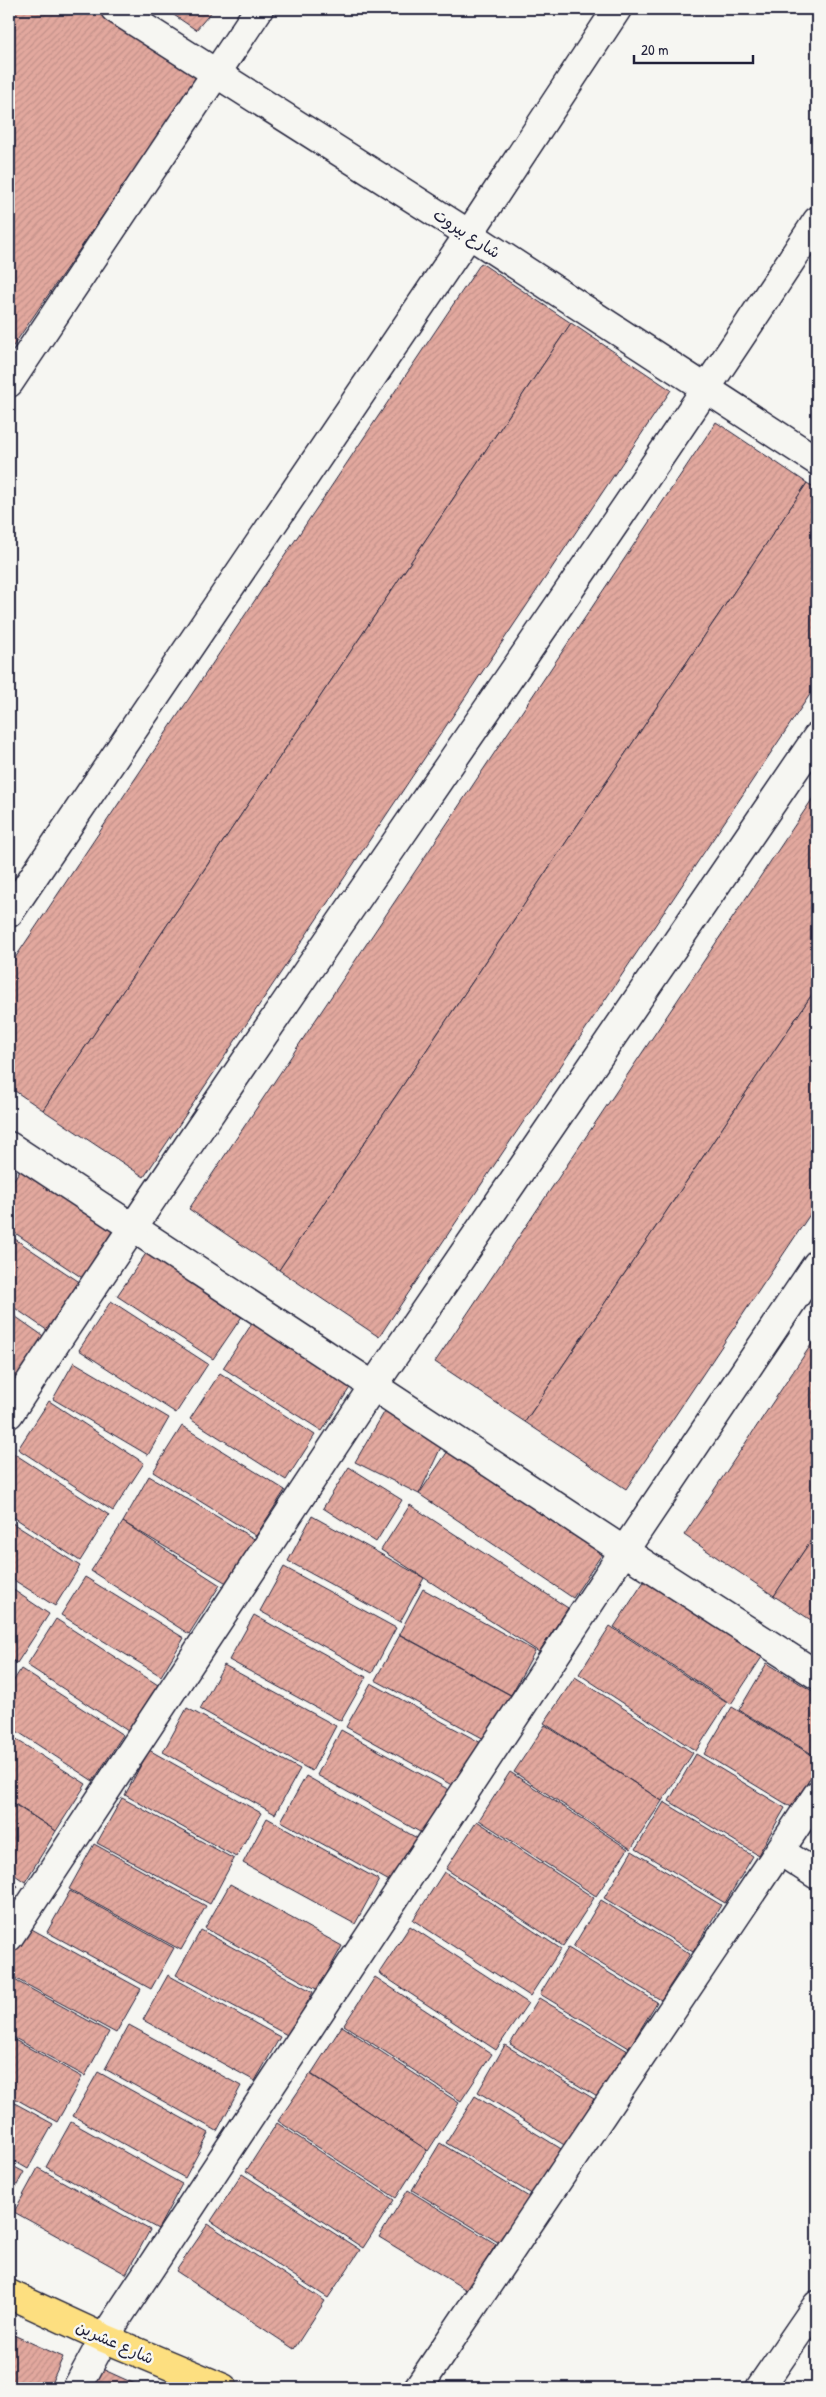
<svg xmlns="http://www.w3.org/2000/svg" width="826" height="2397" viewBox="0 0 826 2397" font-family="'Patrick Hand','Playpen Sans Arabic',sans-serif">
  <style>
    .building { fill: url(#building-hatch); stroke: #22223b }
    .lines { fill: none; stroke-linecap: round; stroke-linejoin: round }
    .minor-casing { stroke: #22223b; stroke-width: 31 }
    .major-casing { stroke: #22223b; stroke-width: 31 }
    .minor { stroke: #f6f6f2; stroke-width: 28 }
    .major { stroke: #fddf80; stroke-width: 28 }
    .labels { text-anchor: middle; stroke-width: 5; stroke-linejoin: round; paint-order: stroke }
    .street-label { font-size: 16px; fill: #22223b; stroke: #f6f6f2 }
  </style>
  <defs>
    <pattern id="building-hatch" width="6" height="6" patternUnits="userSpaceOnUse" patternTransform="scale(1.25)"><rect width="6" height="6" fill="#e2a89e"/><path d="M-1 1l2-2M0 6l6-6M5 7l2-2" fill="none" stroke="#c29089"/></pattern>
  </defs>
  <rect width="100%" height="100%" fill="#f6f6f2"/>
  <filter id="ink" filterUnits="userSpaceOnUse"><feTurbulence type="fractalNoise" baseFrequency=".02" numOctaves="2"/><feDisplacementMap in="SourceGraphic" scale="10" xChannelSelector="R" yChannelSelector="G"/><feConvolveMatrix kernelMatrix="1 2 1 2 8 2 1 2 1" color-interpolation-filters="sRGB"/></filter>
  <g filter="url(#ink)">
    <!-- building -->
    <g class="building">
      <path d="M9,9H94L198,77L9,352Z"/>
      <path d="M165,9H214L196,30Z"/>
      <path d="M481,263L571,323L43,1110L9,1087V967Z"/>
      <path d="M571,323L671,390L144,1177L43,1110Z"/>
      <path d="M716,422L807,483L279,1270L189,1209Z"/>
      <path d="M807,483L817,490V684L379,1337L279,1270Z"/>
      <path d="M817,792V987L525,1422L435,1362Z"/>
      <path d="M817,987V1204L626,1489L525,1422Z"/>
      <path d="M9,1163L15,1167L9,1177Z"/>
      <path d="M20,1170L114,1232L84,1279L9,1229V1187Z"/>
      <path d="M9,1235L84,1285L51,1333L9,1304Z"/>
      <path d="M147,1252L243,1315L213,1359L117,1296Z"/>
      <path d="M111,1301L208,1364L176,1413L79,1350Z"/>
      <path d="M9,1312L49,1340L15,1387L9,1383Z"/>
      <path d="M255,1319L353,1383L322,1431L223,1368Z"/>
      <path d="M817,1336V1531L774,1596L684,1535Z"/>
      <path d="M74,1362L169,1418L148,1455L53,1399Z"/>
      <path d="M220,1373L315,1435L286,1480L190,1419Z"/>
      <path d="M49,1401L144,1463L113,1511L18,1449Z"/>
      <path d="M385,1411L442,1445L419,1494L355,1462Z"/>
      <path d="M182,1426L285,1490L256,1536L153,1472Z"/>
      <path d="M450,1448L604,1551L573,1598L419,1494Z"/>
      <path d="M13,1453L109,1515L80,1561L9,1514V1459Z"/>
      <path d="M349,1467L402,1500L376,1542L323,1508Z"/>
      <path d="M149,1476L256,1540L230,1585L123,1522Z"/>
      <path d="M410,1505L568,1608L539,1652L381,1550Z"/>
      <path d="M312,1516L424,1578L400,1622L288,1561Z"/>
      <path d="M9,1521L80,1566L55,1606L9,1577Z"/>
      <path d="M123,1522L220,1585L189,1634L91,1571Z"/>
      <path d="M817,1531V1624L774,1596Z"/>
      <path d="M284,1567L396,1628L372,1673L260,1611Z"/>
      <path d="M85,1577L184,1638L161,1676L61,1615Z"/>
      <path d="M645,1580L762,1657L731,1704L614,1627Z"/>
      <path d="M9,1587L49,1614L17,1663L9,1658Z"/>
      <path d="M423,1589L535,1651L511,1695L399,1634Z"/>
      <path d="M254,1615L366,1677L341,1721L229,1660Z"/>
      <path d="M56,1619L158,1685L128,1731L27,1665Z"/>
      <path d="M610,1626L727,1703L696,1751L579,1674Z"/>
      <path d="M400,1635L512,1696L488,1741L375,1680Z"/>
      <path d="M767,1663L817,1694V1757L739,1710Z"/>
      <path d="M224,1665L336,1726L312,1771L200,1709Z"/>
      <path d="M21,1669L123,1735L93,1781L9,1726V1688Z"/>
      <path d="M575,1677L693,1753L662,1801L544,1723Z"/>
      <path d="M371,1683L483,1744L459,1789L346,1727Z"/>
      <path d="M732,1707L817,1758V1766L793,1808L704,1754Z"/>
      <path d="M187,1708L300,1769L275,1814L163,1752Z"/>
      <path d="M545,1725L662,1801L631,1849L514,1772Z"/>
      <path d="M341,1730L453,1792L429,1837L317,1775Z"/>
      <path d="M9,1735L86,1784L56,1831L9,1800Z"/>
      <path d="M149,1750L261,1813L236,1857L125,1795Z"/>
      <path d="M696,1754L785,1808L758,1855L669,1801Z"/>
      <path d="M510,1772L628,1849L596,1896L479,1820Z"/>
      <path d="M306,1776L417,1838L393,1883L281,1821Z"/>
      <path d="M122,1798L234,1859L210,1904L97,1843Z"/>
      <path d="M9,1801L56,1831L25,1882L9,1871Z"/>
      <path d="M664,1802L753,1856L725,1903L636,1849Z"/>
      <path d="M267,1818L379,1880L355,1924L243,1863Z"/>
      <path d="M477,1821L594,1898L563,1946L446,1869Z"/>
      <path d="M94,1844L206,1906L181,1950L69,1889Z"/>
      <path d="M632,1851L721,1905L693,1952L604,1898Z"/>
      <path d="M444,1872L561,1949L530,1996L413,1920Z"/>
      <path d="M9,1880L18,1886L9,1900Z"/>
      <path d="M230,1884L342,1946L318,1990L205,1928Z"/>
      <path d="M70,1891L174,1948L151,1989L47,1932Z"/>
      <path d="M601,1900L690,1954L661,2000L573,1947Z"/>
      <path d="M410,1926L528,2003L496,2050L379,1973Z"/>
      <path d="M28,1927L141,1989L116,2033L9,1975V1964Z"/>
      <path d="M201,1930L313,1992L289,2036L176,1975Z"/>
      <path d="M568,1948L657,2002L629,2048L540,1994Z"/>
      <path d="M168,1975L280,2037L255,2081L143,2020Z"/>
      <path d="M9,1977L109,2032L85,2076L9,2035Z"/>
      <path d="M375,1977L492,2054L461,2101L344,2025Z"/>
      <path d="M539,1998L628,2051L599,2098L510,2044Z"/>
      <path d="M129,2025L241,2086L217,2131L105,2069Z"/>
      <path d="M342,2026L459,2103L428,2151L311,2074Z"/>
      <path d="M9,2037L82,2077L57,2122L9,2095Z"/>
      <path d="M505,2045L594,2099L566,2146L478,2092Z"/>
      <path d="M98,2072L209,2133L185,2178L73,2116Z"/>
      <path d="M310,2074L427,2150L396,2198L278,2121Z"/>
      <path d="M475,2096L563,2150L535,2196L446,2143Z"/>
      <path d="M9,2100L53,2124L28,2169L9,2158Z"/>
      <path d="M71,2122L182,2184L158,2229L46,2167Z"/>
      <path d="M277,2123L394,2200L363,2248L246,2171Z"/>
      <path d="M440,2143L529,2197L501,2244L412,2190Z"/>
      <path d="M9,2164L24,2172L9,2200Z"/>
      <path d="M38,2168L150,2230L126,2274L14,2212Z"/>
      <path d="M242,2174L360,2250L328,2298L211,2221Z"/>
      <path d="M408,2190L496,2244L468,2291L379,2237Z"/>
      <path d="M208,2224L325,2301L294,2349L176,2271Z"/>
      <path d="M9,2333L63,2357L49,2388H9Z"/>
      <path d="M100,2368L144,2388H91Z"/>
    </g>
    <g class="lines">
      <defs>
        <g id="minor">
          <path d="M115,9L469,234L817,461"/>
          <path d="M9,383L259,9"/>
          <path d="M9,913L469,234L617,9"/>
          <path d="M9,1146L624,1551L817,1675"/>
          <path d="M9,1414C272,1012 554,623 817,221"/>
          <path d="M780,1851L817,1875"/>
          <path d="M9,1937L374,1385L817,737"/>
          <path d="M77,2388L104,2338L624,1551L817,1264"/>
          <path d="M418,2388L817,1795"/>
          <path d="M760,2388L817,2305"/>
        </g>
        <path id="major" d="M9,2294L104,2338L223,2388"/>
      </defs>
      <!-- minor casing -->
      <use href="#minor" class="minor-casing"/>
      <!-- major casing -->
      <use href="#major" class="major-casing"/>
      <!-- minor -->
      <use href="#minor" class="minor"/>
      <!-- major -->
      <use href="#major" class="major"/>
    </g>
  </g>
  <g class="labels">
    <!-- street labels -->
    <g class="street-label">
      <text transform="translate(467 233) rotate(33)" y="6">شارع بيروت</text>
      <text transform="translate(115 2342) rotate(24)" y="6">شارع عشرين</text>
    </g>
  </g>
  <!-- margin -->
  <rect width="826" height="2397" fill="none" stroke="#f6f6f2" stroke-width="30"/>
  <rect x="15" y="15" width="796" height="2367" fill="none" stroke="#22223b" stroke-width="2" filter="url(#ink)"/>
  <!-- scale -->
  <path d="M634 55v8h119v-8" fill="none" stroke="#22223b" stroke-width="2.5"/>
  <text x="641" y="55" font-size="15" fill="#22223b" stroke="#f6f6f2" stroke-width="4" paint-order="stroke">20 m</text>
</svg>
